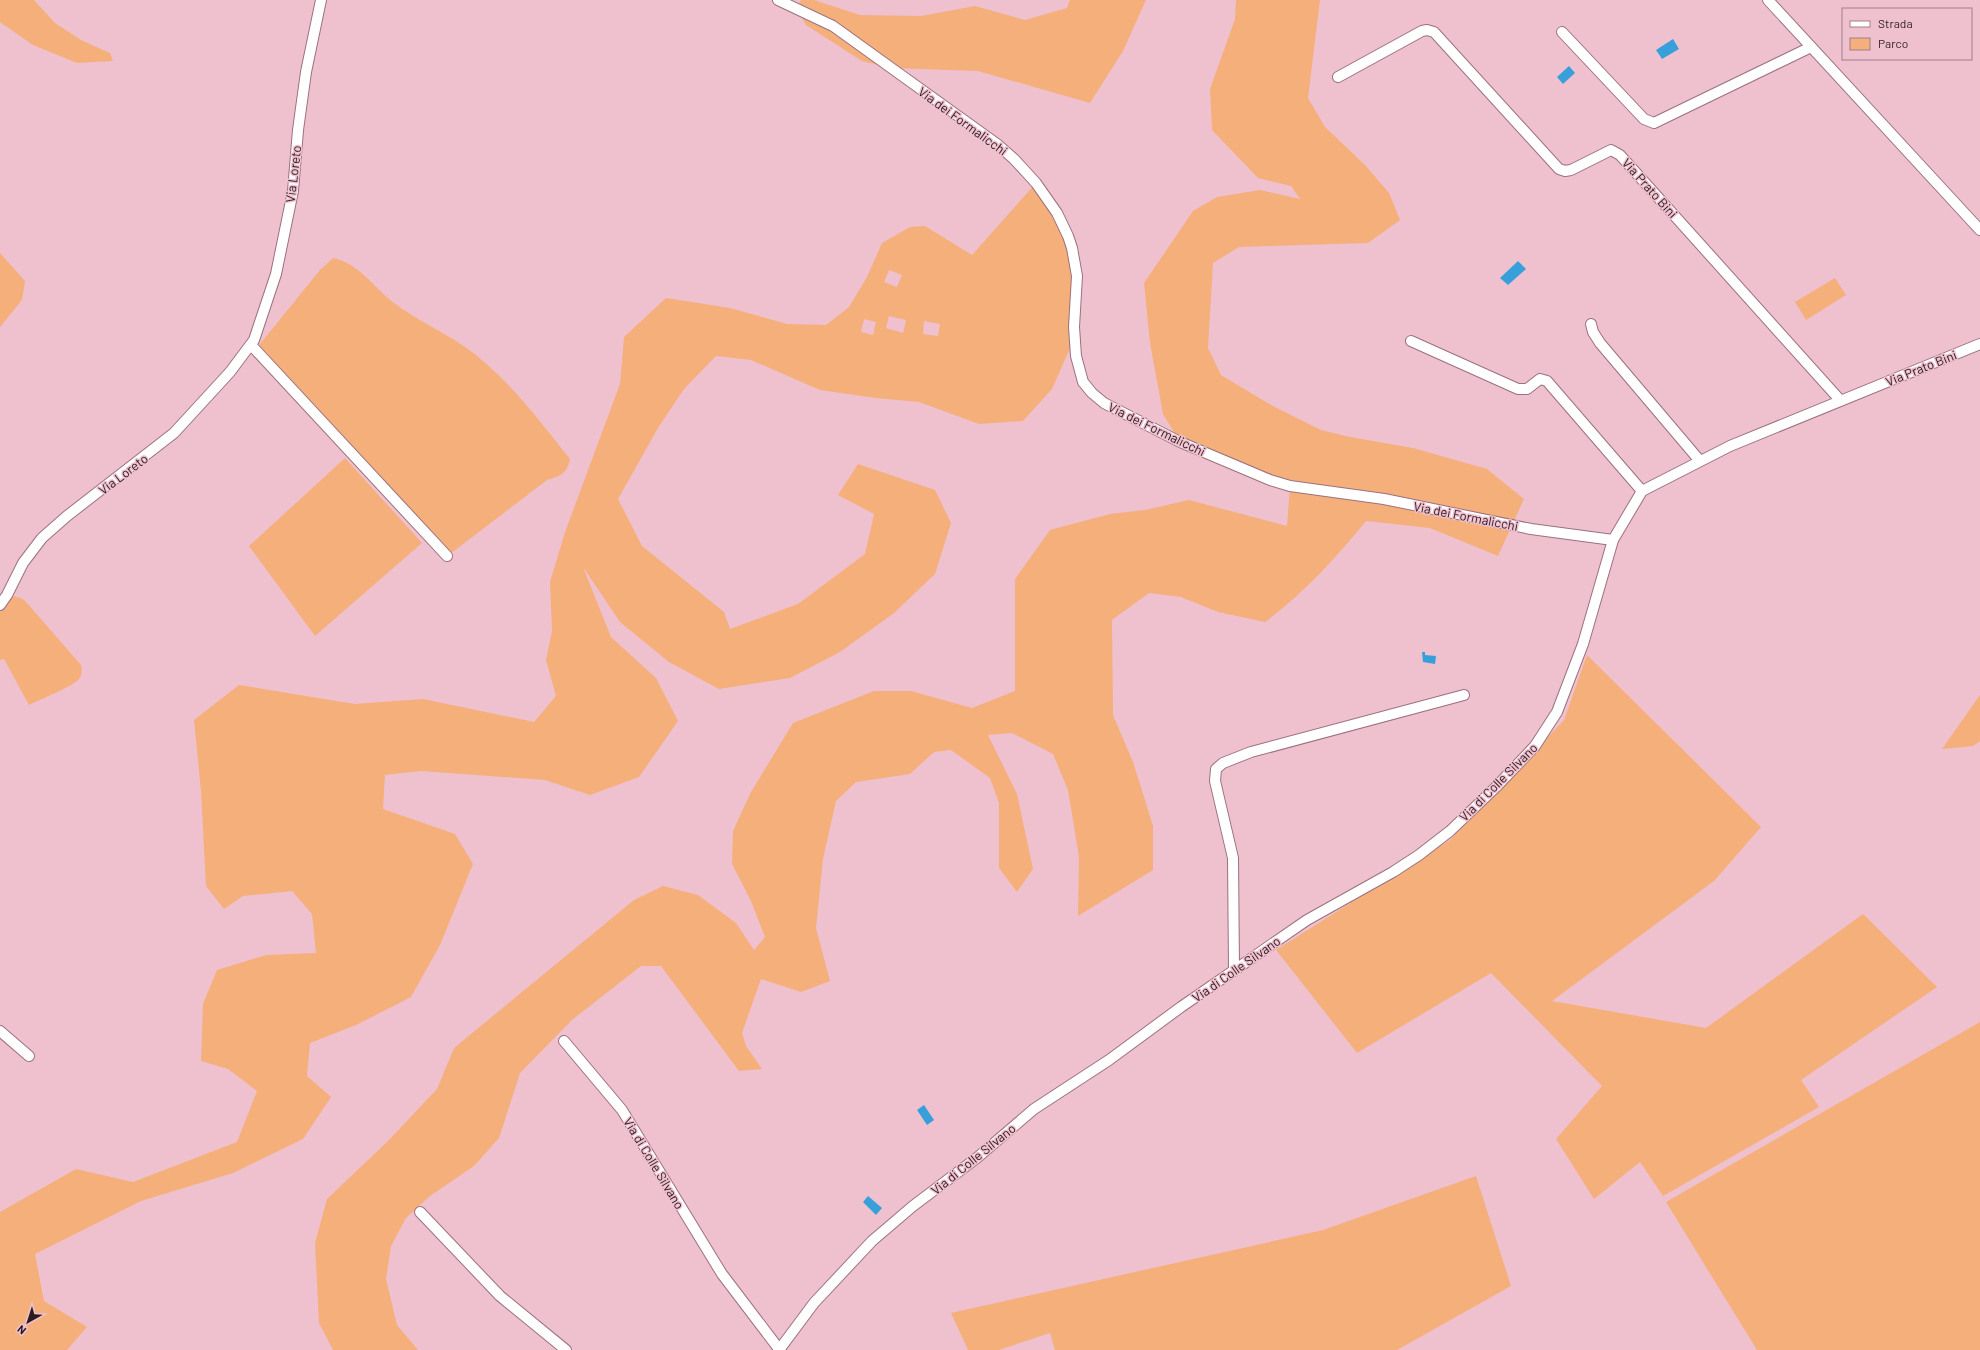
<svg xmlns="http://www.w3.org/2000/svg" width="1980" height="1350" viewBox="0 0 1980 1350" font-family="Barlow,sans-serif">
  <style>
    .green { fill: #f5af7a; fill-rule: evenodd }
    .water { fill: #37a0da }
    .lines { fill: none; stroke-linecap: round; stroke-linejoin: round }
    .minor-casing { stroke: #9b717e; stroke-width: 12 }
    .minor { stroke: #fff; stroke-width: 10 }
    .labels { text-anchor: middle; stroke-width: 3; stroke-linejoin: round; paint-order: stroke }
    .street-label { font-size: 13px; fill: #2b1a20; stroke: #efc1cf }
  </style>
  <rect width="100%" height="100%" fill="#efc1cf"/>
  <!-- green -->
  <g class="green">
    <path d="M0,0H34L55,23L81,40L110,53L113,61L77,63L33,45L0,22Z"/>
    <path d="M801,0H814L860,15L921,16L975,6L1025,20L1067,8L1070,0H1146L1123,51L1090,103L978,71L891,68L862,61L806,25L796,8Z"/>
    <path d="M1236,0H1320L1308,98L1325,127L1366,166L1389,193L1400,220L1368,243L1239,247L1213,263L1208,348L1221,375L1271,405L1321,430L1350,437L1413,448L1487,469L1524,499L1498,556L1430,528L1366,521C1335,559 1305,592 1265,622L1218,612L1181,597L1149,593L1112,620L1113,715L1133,762L1153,826V870L1078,916L1079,857L1068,790L1053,754L1012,733L988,735L1017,794L1033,869L1017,892L999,868V803L990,778L951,750L934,752L910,774L856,782L836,801L823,859L816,928L830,981L801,992L761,979L742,1033L746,1046L762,1069L739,1071L661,966H641L572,1020L520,1073L499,1138L474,1166L430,1196L406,1218L391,1246L386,1279L397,1325L418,1350H333L319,1323L315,1243L327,1199L388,1141L437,1089L454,1048L634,900L663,886L698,895L736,923L754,950L765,937L751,901L732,864L733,831L751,792L793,723L874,691H911L972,708L1015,691V579L1050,530L1110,514L1145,510L1189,500L1287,526L1290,486L1180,442L1163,414L1150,343L1144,283L1193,211L1217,197L1260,190L1300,199L1291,186L1258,178L1212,130L1210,89L1235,19Z"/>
    <path d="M1036,183L1072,248L1074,339L1052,389L1023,421L979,424L919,402L876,398L820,390L751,360L716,356L684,389L658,428L618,499L642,546L724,612L730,629L798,604L865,554L874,514L838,495L858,464L935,490L951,523L935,574L894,613L840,652L790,678L719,689L669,662L620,622L583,567L611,637L656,678L678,721L639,777L590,795L545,780L421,771L385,775L383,809L455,834L473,864L440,945L411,997L356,1025L310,1043L307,1076L331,1097L303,1139L233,1173L141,1201L35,1254L44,1301L87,1327L67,1350H0V1212L76,1169L133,1182L237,1142L257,1091L228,1069L201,1061L203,1004L217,970L266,955L316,953L312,914L292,891L243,896L224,909L206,886L201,791L194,720L239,685L355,704L423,699L534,722L556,696L546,660L552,631L550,582L565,532L620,384L624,337L666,298L730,308L787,324L826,325L849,307L867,277L882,243L910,227L925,226L972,255ZM889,270L902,275L897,287L884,282ZM889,316L906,320L903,333L886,328ZM864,319L876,322L873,335L861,332ZM924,321L940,324L938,336L923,334Z"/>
    <path d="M0,253L25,281L22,300L0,327Z"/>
    <path d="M333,258C359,263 374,288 394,303C422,324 458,338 483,361C516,389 543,425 570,459C567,474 560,476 547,480L450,554L259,349L260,344L320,270Z"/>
    <path d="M1835,278L1846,295L1806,320L1795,302Z"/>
    <path d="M345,458L422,543L315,636L249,546Z"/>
    <path d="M14,596L23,599L27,603L81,665C82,669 82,674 80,678C74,686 39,700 29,705L4,659L0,660V612Z"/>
    <path d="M1587,655L1761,827L1714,881L1552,1001L1706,1028L1863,914L1937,987L1801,1080L1819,1107L1663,1196L1640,1162L1594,1199L1556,1139L1602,1086L1491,973L1357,1053L1276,950L1450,840L1564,720Z"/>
    <path d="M1980,695V741L1973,746L1942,749Z"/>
    <path d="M1980,1022V1350H1757L1666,1202Z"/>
    <path d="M1476,1176L1511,1286L1397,1350H1055L1050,1333L999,1350H968L951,1313L1323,1230Z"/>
  </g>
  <!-- water -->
  <g class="water">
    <path d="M1673,39L1679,49L1662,59L1656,50Z"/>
    <path d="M1569,66L1575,73L1563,84L1557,77Z"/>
    <path d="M1518,261L1526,269L1508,285L1500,278Z"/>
    <path d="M1422,652H1425V655L1436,656L1435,664L1423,662Z"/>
    <path d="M924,1105L934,1120L927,1125L917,1110Z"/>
    <path d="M868,1196L882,1208L876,1215L863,1202Z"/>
  </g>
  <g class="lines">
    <defs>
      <g id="minor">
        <path d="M778,0L833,26L997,144L1014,159L1036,183L1057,213L1068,236L1072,248L1077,276L1074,327L1076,356L1083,382L1092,393L1104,403L1180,442L1270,480L1290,486L1384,499L1531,529L1613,540"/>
        <path d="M1768,0L1980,230"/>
        <path d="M1562,32L1644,119L1654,123L1811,47"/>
        <path d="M1338,77L1422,31L1427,30L1434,32L1559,169L1565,171L1571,170L1611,150L1620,155L1840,400"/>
        <path d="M1591,324L1593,332L1600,343L1700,461"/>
        <path d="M1411,341L1518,389H1527L1540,379L1547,381L1642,491"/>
        <path d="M251,345L447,556"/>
        <path d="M0,605L7,595L23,563L42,538L67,516L174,433L230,372L254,340L276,274L293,191L298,130L306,72L321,0"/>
        <path d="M1234,970L1233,858L1215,781L1216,769L1223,763L1251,752L1464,695"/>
        <path d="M0,1031L29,1056"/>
        <path d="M564,1041L622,1110L722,1274L779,1349"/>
        <path d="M420,1212L500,1296L566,1350"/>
        <path d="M779,1350L814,1303L872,1241L913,1206L978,1157L1034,1109L1109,1060L1181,1007L1307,920L1393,872L1419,855L1450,831L1496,787L1535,746L1557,712L1583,644L1613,540L1642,491L1730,446L1980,344"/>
      </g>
    </defs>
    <!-- minor casing -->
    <use href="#minor" class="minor-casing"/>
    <!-- minor -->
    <use href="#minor" class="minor"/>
  </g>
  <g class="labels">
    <!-- street labels -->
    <g class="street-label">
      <text transform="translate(963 121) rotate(36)" y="5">Via dei Formalicchi</text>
      <text transform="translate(293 174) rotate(-83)" y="5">Via Loreto</text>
      <text transform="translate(1650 188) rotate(48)" y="5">Via Prato Bini</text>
      <text transform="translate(1921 368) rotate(-22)" y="5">Via Prato Bini</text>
      <text transform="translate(1157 429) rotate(26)" y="5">Via dei Formalicchi</text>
      <text transform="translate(123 474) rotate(-37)" y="5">Via Loreto</text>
      <text transform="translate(1466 516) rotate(11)" y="5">Via dei Formalicchi</text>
      <text transform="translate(1498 782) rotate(-45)" y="5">Via di Colle Silvano</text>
      <text transform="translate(1236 969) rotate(-35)" y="5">Via di Colle Silvano</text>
      <text transform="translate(973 1159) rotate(-39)" y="5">Via di Colle Silvano</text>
      <text transform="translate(654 1163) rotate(59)" y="5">Via di Colle Silvano</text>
    </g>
  </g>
  <!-- legend -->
  <rect x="1842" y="8" width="130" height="52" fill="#efc1cf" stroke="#a17e89"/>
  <rect x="1850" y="21" width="20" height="6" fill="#ffffff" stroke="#a17e89"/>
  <text x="1878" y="28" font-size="12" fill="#2b1a20">Strada</text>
  <rect x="1850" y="38" width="20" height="12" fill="#f5af7a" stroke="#a17e89"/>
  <text x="1878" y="48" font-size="12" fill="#2b1a20">Parco</text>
  <!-- north arrow -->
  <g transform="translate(28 1322) rotate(219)" stroke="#efc1cf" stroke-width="3" paint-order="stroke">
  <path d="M0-3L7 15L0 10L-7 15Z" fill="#2b1a20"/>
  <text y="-6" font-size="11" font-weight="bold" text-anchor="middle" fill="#2b1a20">N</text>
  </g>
</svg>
